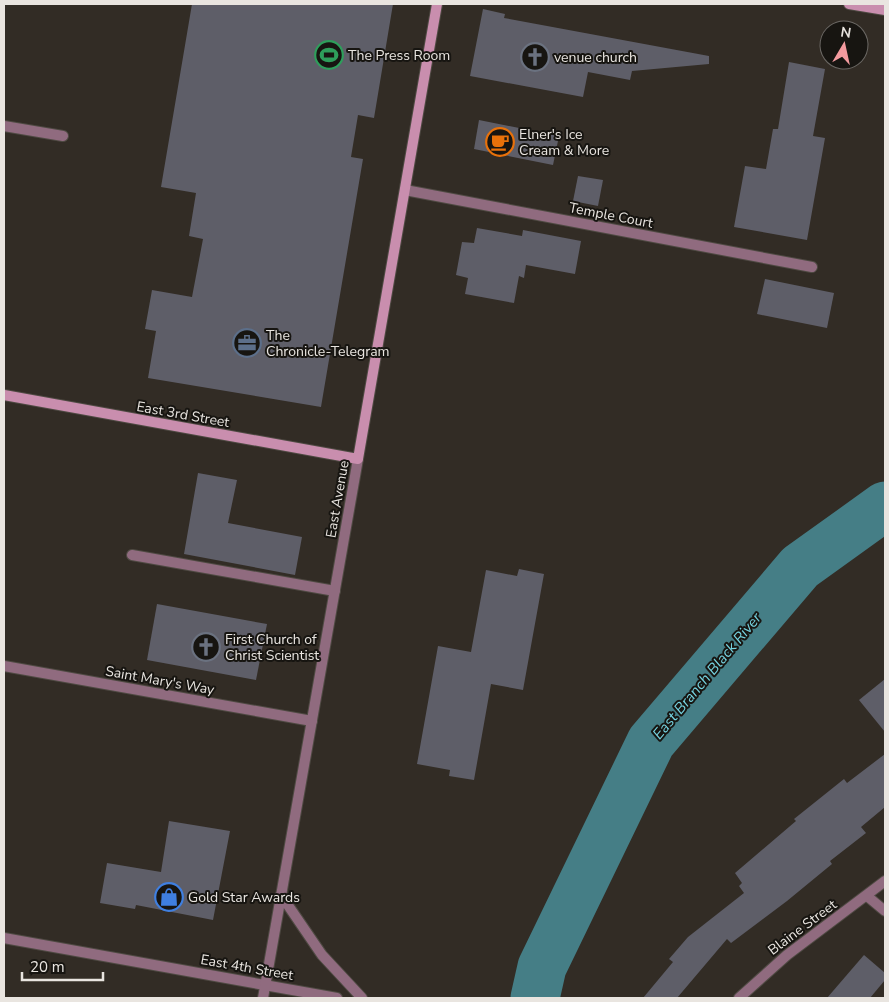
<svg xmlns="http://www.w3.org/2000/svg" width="889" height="1002" viewBox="0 0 889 1002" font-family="'Nunito Sans',sans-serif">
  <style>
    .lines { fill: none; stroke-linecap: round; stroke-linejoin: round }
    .river { stroke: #457e86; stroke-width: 49 }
    .building { fill: #5e5e68 }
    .service-casing { stroke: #4f4a43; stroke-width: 12 }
    .minor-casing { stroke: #4f4a43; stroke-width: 12 }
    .tertiary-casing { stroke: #4f4a43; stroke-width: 12 }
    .secondary-casing { stroke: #4f4a43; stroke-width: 12 }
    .service { stroke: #906b7f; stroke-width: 10 }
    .minor { stroke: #906b7f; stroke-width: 10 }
    .tertiary { stroke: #906b7f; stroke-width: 10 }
    .secondary { stroke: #c98eae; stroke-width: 10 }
    .labels { text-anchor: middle; stroke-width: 4; stroke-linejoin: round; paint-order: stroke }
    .poi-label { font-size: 14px; fill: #e9e5e0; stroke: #171511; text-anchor: start }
    .street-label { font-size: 14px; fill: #e9e5e0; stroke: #171511 }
    .water-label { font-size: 15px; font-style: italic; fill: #76d4e1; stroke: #171511 }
  </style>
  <rect width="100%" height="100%" fill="#322c25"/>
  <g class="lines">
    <!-- river -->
    <path class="river" d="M535,998L542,967L651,742L800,567L885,506"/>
  </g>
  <!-- building -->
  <g class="building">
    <path d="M192,4H393L374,118L358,115L351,157L363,159L321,407L148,378L156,331L145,329L152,290L192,297L203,239L189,236L196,193L161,187Z"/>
    <path d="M483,9L505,14L504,18L709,56V64L632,71L630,80L588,72L583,97L470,76Z"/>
    <path d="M789,62L825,69L813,136L825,138L807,240L734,227L745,166L766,169L773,129H778Z"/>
    <path d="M479,120L559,136L553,165L474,149Z"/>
    <path d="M578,176L603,180L598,206L573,201Z"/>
    <path d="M477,228L522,236L523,230L581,241L575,274L526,265L524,278L519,276L514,303L465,294L468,278L456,275L462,242L474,243Z"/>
    <path d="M765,279L834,293L827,328L757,314Z"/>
    <path d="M198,473L237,480L228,523L302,537L295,575L184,554Z"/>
    <path d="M519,569L544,574L523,690L491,684L474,780L449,776L450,770L417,764L438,646L471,652L486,570L517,576Z"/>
    <path d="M157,604L267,624L256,680L147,660Z"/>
    <path d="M885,679V732L859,700Z"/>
    <path d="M885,754V807L861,827L866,833L830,861L832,864L787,901L731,943L727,939L677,998H643L673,962L669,959L688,937L744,893L739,886L742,883L735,873L796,821L794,819L844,779L847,783Z"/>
    <path d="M169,821L230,831L213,920L136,905L135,909L100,903L107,863L161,872Z"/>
    <path d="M864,955L885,973V980L870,998H827Z"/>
  </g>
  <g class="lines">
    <defs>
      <g id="service">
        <path d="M4,126L63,136"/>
        <path d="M132,555L335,591"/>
      </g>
      <g id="minor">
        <path d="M405,190L812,267"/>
        <path d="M4,666L312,721"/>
        <path d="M867,896L885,911"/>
        <path d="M739,998L787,955L885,881"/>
      </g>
      <g id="tertiary">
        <path d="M281,895L322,955L362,998"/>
        <path d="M4,938L337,998"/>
        <path d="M263,998L358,459"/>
      </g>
      <g id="secondary">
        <path d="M849,4L885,10"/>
        <path d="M4,395L358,459L437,4"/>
      </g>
    </defs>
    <!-- service casing -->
    <use href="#service" class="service-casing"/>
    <!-- minor casing -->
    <use href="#minor" class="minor-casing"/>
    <!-- tertiary casing -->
    <use href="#tertiary" class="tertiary-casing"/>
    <!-- secondary casing -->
    <use href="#secondary" class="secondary-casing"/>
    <!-- service -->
    <use href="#service" class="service"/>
    <!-- minor -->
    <use href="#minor" class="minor"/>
    <!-- tertiary -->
    <use href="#tertiary" class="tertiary"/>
    <!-- secondary -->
    <use href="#secondary" class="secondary"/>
  </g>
  <!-- icons -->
  <defs>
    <symbol id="stadium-ring" viewBox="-11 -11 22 22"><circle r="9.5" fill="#171511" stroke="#2e9e5b" stroke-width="1.5"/><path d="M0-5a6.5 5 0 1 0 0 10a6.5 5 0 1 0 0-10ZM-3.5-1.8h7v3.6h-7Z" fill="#2e9e5b"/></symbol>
    <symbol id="church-ring" viewBox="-11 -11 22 22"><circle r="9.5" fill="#171511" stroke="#6b7280" stroke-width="1.5"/><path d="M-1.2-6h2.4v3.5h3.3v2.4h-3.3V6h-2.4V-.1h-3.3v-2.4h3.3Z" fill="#6b7280"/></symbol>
    <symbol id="cafe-ring" viewBox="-11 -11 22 22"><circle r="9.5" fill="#171511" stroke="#e8710a" stroke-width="1.5"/><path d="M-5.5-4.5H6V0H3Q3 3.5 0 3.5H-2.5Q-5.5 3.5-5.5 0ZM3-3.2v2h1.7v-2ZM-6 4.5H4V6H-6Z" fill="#e8710a"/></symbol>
    <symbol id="office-ring" viewBox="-11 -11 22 22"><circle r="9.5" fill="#171511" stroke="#5c6f8a" stroke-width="1.5"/><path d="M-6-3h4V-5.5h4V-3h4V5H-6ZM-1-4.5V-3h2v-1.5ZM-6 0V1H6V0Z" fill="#5c6f8a"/></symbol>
    <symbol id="shop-ring" viewBox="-11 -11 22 22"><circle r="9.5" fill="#171511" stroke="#3f7fe0" stroke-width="1.5"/><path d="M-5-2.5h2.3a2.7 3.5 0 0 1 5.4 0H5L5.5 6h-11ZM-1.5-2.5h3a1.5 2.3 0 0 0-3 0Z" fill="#3f7fe0"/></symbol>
  </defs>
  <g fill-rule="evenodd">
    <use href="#stadium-ring" x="313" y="39" width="32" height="32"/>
    <use href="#church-ring" x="519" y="41" width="32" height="32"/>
    <use href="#cafe-ring" x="484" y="126" width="32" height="32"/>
    <use href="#office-ring" x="231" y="327" width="32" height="32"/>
    <use href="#church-ring" x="190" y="631" width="32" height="32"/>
    <use href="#shop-ring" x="153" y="881" width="32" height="32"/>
  </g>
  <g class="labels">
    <!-- poi labels -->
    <g class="poi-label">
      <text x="348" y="60">The Press Room</text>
      <text x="554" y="62">venue church</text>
      <text x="519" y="139">Elner's Ice<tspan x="519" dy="16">Cream &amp; More</tspan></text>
      <text x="266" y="340">The<tspan x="266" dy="16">Chronicle-Telegram</tspan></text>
      <text x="225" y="644">First Church of<tspan x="225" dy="16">Christ Scientist</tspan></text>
      <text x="188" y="902">Gold Star Awards</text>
    </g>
    <!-- street labels -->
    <g class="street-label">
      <text transform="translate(611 215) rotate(11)" y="5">Temple Court</text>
      <text transform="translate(183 414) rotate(10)" y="5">East 3rd Street</text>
      <text transform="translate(337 499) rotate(-80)" y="5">East Avenue</text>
      <text transform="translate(160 680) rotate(10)" y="5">Saint Mary's Way</text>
      <text transform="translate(802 927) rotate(-37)" y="5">Blaine Street</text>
      <text transform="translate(247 967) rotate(10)" y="5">East 4th Street</text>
    </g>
    <!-- water labels -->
    <g class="water-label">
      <text transform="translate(707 676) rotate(-50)" y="5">East Branch Black River</text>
    </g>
  </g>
  <!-- border -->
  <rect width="889" height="1002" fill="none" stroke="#e9e5e0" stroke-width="10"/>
  <!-- north arrow -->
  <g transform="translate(844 45) rotate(9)"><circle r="24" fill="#171511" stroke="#6b6864"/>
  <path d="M0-4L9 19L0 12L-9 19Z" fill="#f49b9f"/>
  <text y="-8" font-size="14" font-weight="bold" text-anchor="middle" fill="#e9e5e0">N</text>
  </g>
  <!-- scale -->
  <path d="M22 972v8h81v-8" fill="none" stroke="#e9e5e0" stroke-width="2.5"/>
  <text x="30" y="972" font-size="15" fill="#e9e5e0" stroke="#171511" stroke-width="4" paint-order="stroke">20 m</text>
</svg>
